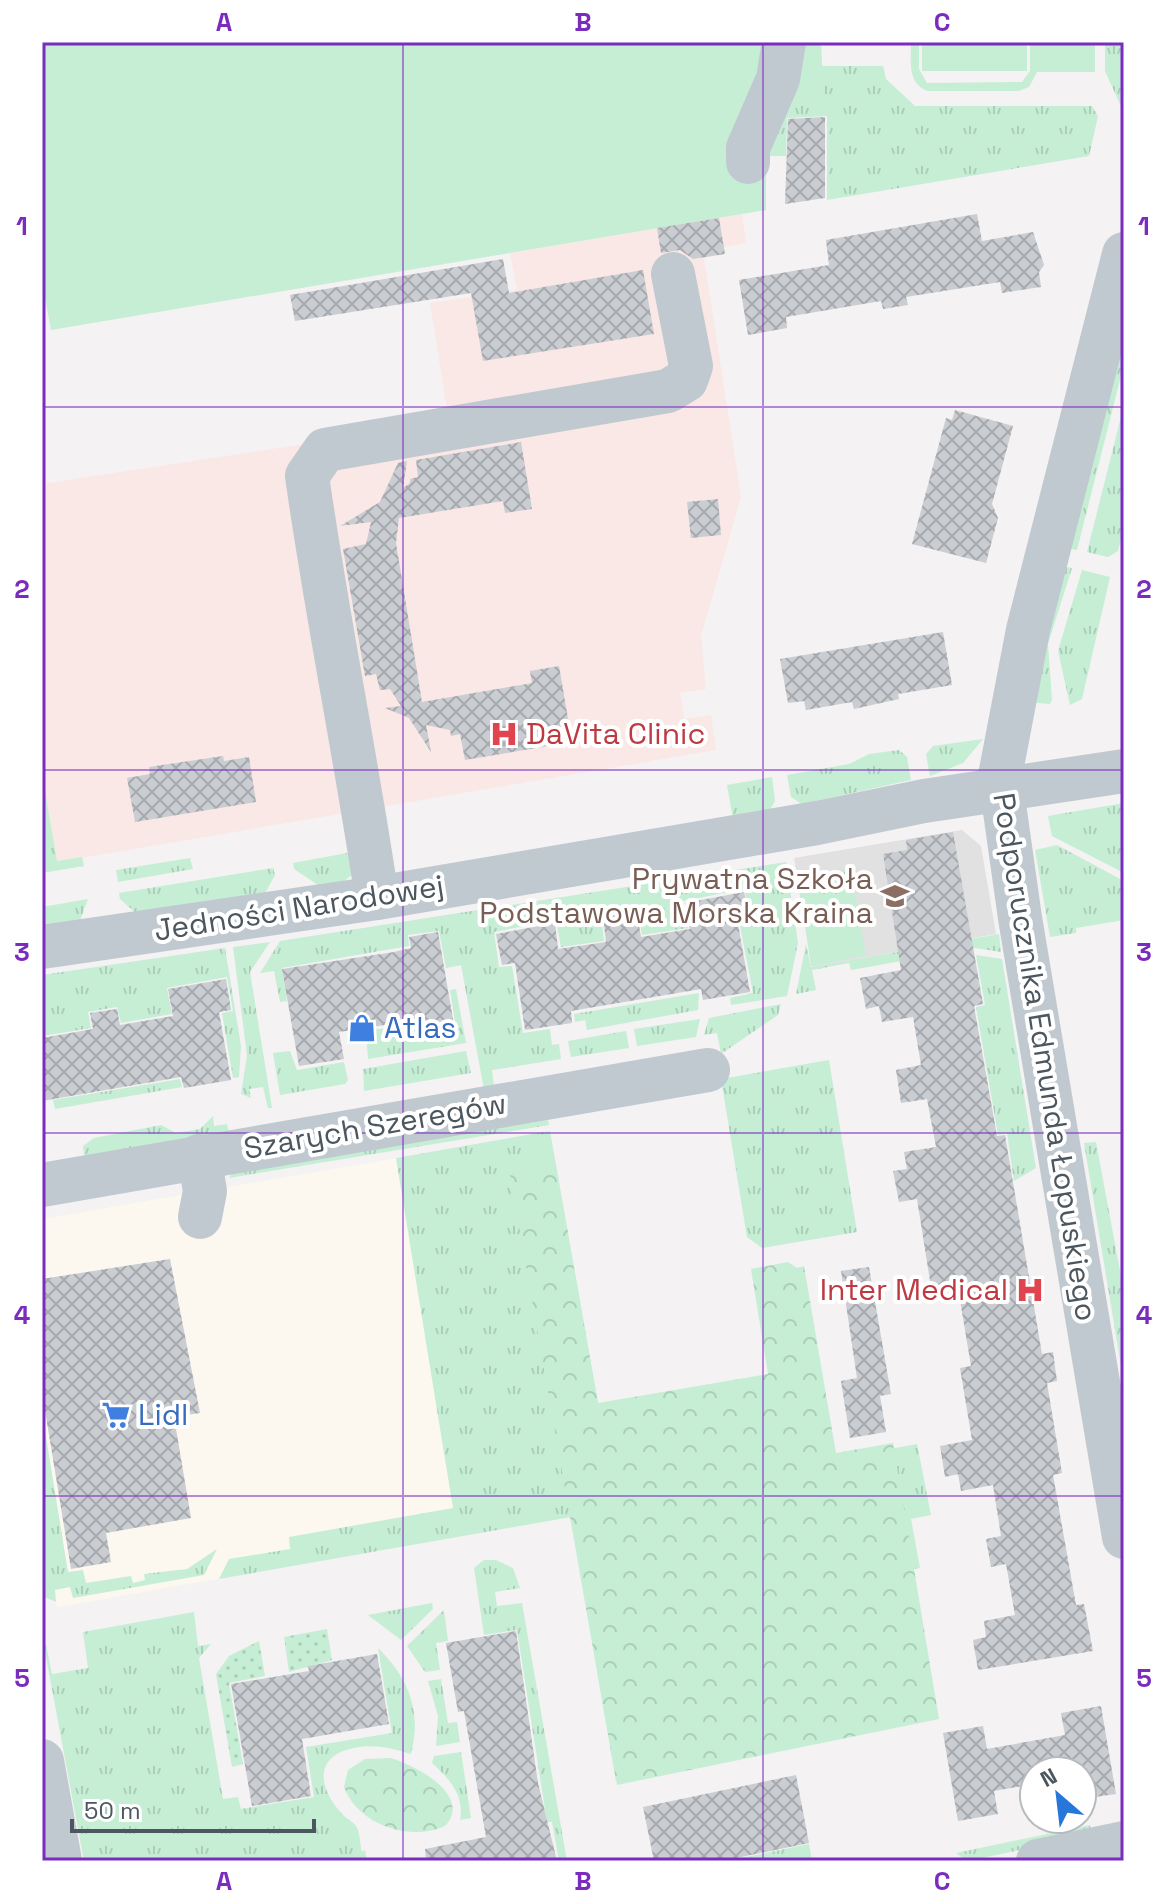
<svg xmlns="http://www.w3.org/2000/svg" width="1166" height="1903" viewBox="0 0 1166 1903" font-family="'Space Grotesk',sans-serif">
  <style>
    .commercial { fill: #fcf8ef }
    .education { fill: #e2e1e2 }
    .medical { fill: #fae8e6 }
    .grass { fill: url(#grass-tufts) }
    .forest { fill: url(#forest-crowns) }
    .garden { fill: url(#garden-dots) }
    .pitch { fill: #c5eed5 }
    .building { fill: url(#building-cross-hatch) }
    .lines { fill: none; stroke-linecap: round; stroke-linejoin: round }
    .minor { stroke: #c1c9d0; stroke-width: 44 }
    .grid { fill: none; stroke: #7b2cbf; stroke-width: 2; stroke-opacity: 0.55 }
    .labels { text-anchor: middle; stroke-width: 8; stroke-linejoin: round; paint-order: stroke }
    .health-label { font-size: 30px; fill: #be3a42; stroke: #fff; text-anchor: start }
    .education-label { font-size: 30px; fill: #785e54; stroke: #fff; text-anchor: end }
    .street-label { font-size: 30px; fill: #4b565f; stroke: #fff }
    .shop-label { font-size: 30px; fill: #366cbe; stroke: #fff; text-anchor: start }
    .neatline { fill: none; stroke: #7b2cbf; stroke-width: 3 }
    .grid-label { font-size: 26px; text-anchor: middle; font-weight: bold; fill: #7b2cbf }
  </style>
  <defs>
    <pattern id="grass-tufts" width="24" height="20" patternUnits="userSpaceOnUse" patternTransform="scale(2)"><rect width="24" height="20" fill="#c5eed5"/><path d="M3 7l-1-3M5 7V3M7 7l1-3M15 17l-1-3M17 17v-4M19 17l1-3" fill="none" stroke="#abceb9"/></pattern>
    <pattern id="forest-crowns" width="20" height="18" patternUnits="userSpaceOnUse" patternTransform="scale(2)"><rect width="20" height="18" fill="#c5eed5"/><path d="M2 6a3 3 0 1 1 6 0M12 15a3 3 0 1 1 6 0" fill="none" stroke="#abceb9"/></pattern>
    <pattern id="garden-dots" width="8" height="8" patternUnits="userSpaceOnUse" patternTransform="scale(2)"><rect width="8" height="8" fill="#c5eed5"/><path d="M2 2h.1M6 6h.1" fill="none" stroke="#abceb9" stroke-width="1.8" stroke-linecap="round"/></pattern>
    <pattern id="building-cross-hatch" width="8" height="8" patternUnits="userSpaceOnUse" patternTransform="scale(2)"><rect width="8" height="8" fill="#cacdd1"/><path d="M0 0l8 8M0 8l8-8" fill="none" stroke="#a6a9ad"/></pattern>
  </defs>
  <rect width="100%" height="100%" fill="#f4f2f2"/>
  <!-- commercial -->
  <path class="commercial" d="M396,1158L458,1536L59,1607L56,1604L48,1598L42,1563V1219Z"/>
  <!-- education -->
  <path class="education" d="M962,830L981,846L996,934L812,967L794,858Z"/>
  <!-- medical -->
  <path class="medical" d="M742,214L746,243L724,247V254L704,258L741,497L701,636L706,689L680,693L684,719L711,715L716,750L57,862L42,773V484L449,422L430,303L517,290L510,253Z"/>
  <!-- grass -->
  <g class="grass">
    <path d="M1105,42H1124V113L1105,71Z"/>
    <path d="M800,66H883L886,79L915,106H1092L1098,116L1089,156L827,200V116L787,118L786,156H768Z"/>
    <path d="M1124,316V364L1077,550L1066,548Z"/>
    <path d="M1124,405V527L1118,551L1108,557L1087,552Z"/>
    <path d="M1062,566L1072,568L1048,644L1052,700L1050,704L1029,702Z"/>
    <path d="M1082,570L1110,577L1082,699L1070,705L1058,651Z"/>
    <path d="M983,739L963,763L930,776L926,754L933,746Z"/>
    <path d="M899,750L907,757L911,780L802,804L791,797L787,775L849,764L869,754Z"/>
    <path d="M42,773L57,861L82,857L84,866L42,873Z"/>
    <path d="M772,777L775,801L768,813L733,819L727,785Z"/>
    <path d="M1124,803V873L1052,836L1048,816Z"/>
    <path d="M1057,845L1124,881V920L1076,928V933L1050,937L1035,850Z"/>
    <path d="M358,851L354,873L341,884L321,887L294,869L293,863Z"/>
    <path d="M190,858L193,869L118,882L116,870Z"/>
    <path d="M786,862L798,943L787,996L731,1005L730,998L753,993L740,926L751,923L744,889L683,901L688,928L642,935L638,910L601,916L604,941L561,947L556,920L494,932L499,967L512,966L523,1033L550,1029L552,1045L559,1044L561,1059L492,1070L495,1093L485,1095L461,965L446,968L439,931L408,935L409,946L282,968L287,1001L280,1002L274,971L260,973L280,941Z"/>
    <path d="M273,868L275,875L263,897L138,915L120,899L119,893Z"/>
    <path d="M88,899L79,923L42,929V907Z"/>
    <path d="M999,934L1001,952L975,948L851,970L849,963L812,970L816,990L796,994L806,944L811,967Z"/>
    <path d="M270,942L250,972L272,1108H268L263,1087L249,1089L251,1098L241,1094L247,1055L233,947Z"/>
    <path d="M225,948L241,1046L239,1077L233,1078L222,1013L233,1011L227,977L167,988L172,1014L121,1023L117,1007L88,1012L91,1028L43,1036L42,975Z"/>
    <path d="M976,955L1002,959L1036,1168L1014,1181L1007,1133L998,1135L976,1007L985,1005Z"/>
    <path d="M456,989L466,1043L368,1059L366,1031L420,1023L422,1033L456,1028L450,990Z"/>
    <path d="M699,993L698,1010L587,1030L585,1020L575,1022L574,1014Z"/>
    <path d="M781,1004L778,1015L721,1054L717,1033L704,1035L709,1018Z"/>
    <path d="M700,1019L696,1037L637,1046L634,1029Z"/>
    <path d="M626,1031L629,1048L571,1057L568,1041Z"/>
    <path d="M290,1051L297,1070L344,1062L348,1080L345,1084L280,1095L273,1053Z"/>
    <path d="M466,1051L471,1073L364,1091L363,1069Z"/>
    <path d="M829,1060L857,1232L762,1248L747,1237L721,1079Z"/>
    <path d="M180,1079L182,1087L55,1109L53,1100Z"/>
    <path d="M213,1116L214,1126L227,1124L229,1133L85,1164L83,1146L94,1138L161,1125L176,1133L200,1129Z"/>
    <path d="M548,1120L549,1125L229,1178L235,1168Z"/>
    <path d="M550,1131L598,1403L616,1782L571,1517L219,1579L229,1559L290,1549L289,1537L453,1508L396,1158Z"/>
    <path d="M1096,1142L1124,1292V1384L1084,1143Z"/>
    <path d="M42,1412L68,1572L83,1570L86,1583L131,1576L133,1583L145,1580L144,1574L187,1569L217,1549L204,1575L73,1598L70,1587L55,1590L56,1602L42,1596Z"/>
    <path d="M917,1444L931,1515L911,1519L920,1568L901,1571L836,1459Z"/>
    <path d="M496,1560L513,1568L520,1588L495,1592L497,1606L522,1603L567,1861H559L552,1822H547L517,1630L484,1635L474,1568L484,1560Z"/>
    <path d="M432,1603L433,1609L401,1640L368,1615Z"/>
    <path d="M444,1610L448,1641L436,1643L440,1670L425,1672L407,1646Z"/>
    <path d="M194,1612L198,1646L211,1644L199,1658L223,1799L238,1797L241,1809L314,1797L306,1747L392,1733L378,1648C409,1678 422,1712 411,1754C389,1747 366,1742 343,1751C311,1764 324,1796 344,1816C348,1819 356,1824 357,1828C360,1833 360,1845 362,1852L365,1850L367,1861H84L44,1646L46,1644L52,1674L88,1668L83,1632Z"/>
    <path d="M441,1679L448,1723L457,1722L460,1742L436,1746L438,1716L428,1681Z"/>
    <path d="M461,1752L471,1818L460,1820C465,1796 449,1778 432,1763L434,1756Z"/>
    <path d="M1090,1825L1092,1835L967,1861L956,1853Z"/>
    <path d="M809,1844L812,1861H727Z"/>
  </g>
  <!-- forest -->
  <g class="forest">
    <path d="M850,869L858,910L804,919L797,878Z"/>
    <path d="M555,1161L598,1403L768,1374L751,1269L788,1262L797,1268L804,1266L836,1453L893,1443L939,1719L617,1785L509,1169Z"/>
    <path d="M390,1758C413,1764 474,1795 445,1826C410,1842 358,1825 344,1787L348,1770L365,1759Z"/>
  </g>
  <!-- garden -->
  <g class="garden">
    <path d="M327,1629L332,1660L289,1672L284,1637Z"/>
    <path d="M259,1641L265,1676L229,1683L243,1764L232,1767L216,1674L229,1656Z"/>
  </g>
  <!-- pitch -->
  <g class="pitch">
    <path d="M42,42H821L824,102L794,103L766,154V210L51,330L42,282Z"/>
    <path d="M911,42H919V69L927,83L1022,82L1030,71V42H1095V72H1037L1029,87L1019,91H928C907,84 911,61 911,42Z"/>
    <rect x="922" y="42" width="105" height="29"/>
    <path d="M858,910L866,955L811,966L804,919Z"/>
  </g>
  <!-- building -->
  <g class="building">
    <path d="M825,117V198L785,204L788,119Z"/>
    <path d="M977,214L982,241L1033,232L1044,265L1039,272L1041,287L1002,293L1000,282L906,297L908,305L883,309L881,301L786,317L787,328L748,335L739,280L829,265L826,240Z"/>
    <path d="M719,218L725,254L693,259L680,250L661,253L657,228Z"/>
    <path d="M503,259L509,293L643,270L654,334L483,361L471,293L295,321L290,295Z"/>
    <path d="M955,410L1013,426L992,504L998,518L986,563L912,544L946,418L952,420Z"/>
    <path d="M521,442L532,509L505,513L503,501L399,518L396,543L422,702L532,683L530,671L559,666L572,742L465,760L460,734L451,736L450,730L426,725L431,752L409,718L385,708L401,706L390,689L380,690L376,674L365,676L343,549L366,544L371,522L340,526L380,502L398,463L407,461L403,488L410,483V479L418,477L416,460Z"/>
    <path d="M718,499L721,535L691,538L687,502Z"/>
    <path d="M943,632L952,685L898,694L899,699L854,709L852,702L806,710L804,701L788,703L780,659Z"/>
    <path d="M223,756L224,761L249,757L256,802L135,822L127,778L150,774L149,767Z"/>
    <path d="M953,832L983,1004L974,1006L997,1136L1005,1135L1042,1354L1053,1352L1057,1381L1047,1383L1062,1473L1053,1475L1076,1605L1084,1604L1093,1651L978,1670L973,1640L986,1637L984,1621L1015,1615L1006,1564L991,1567L986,1539L1001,1536L993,1485L961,1491L958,1474L945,1477L940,1446L972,1440L960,1368L971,1366L957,1282L931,1287L917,1199L899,1202L893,1171L907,1169L904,1152L936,1147L927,1099L901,1103L896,1070L921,1065L913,1017L882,1022L879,1006L866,1009L860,978L901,970L883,854L907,850L906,840Z"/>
    <path d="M744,892L750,922L738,924L750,992L703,1000L701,989L571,1011L572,1023L525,1030L515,963L502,965L496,934L555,923L558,949L606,942L603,917L637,912L641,937L690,929L685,903Z"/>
    <path d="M438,932L454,1025L424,1029L423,1019L339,1032L344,1059L299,1066L282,969L394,952L411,948L409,937Z"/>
    <path d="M226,979L231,1010L219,1012L231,1080L184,1088L181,1077L42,1101V1038L93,1029L90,1013L117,1009L120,1025L173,1016L168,989Z"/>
    <path d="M170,1259L200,1413L174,1417L191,1518L106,1533L111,1562L71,1569L42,1392V1279Z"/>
    <path d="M869,1267L891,1394L880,1396L886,1432L850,1438L841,1381L857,1378L841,1271Z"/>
    <path d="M516,1631L538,1783L557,1861H426L425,1849L486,1837L464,1711L458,1712L446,1643Z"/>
    <path d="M377,1654L389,1724L302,1739L311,1796L252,1806L231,1684L309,1671L308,1666Z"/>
    <path d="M1101,1706L1116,1794L1082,1799V1771H1034V1784L994,1791L998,1814L958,1821L943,1733L983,1726L987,1749L1065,1735L1061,1713Z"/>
    <path d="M796,1775L809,1843L722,1861H654L643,1807Z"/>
  </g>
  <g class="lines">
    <!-- minor -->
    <g class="minor">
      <path d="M748,162V148L778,79L784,42"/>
      <path d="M1124,254L1028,630L1000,776L1020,918L1124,1537"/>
      <path d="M377,898C356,757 327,617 307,476L325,450L668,391L686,380L691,366L673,274"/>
      <path d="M42,947L377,898L817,823L924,801L1124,771"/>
      <path d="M199,1156L205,1191L200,1217"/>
      <path d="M42,1185L708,1070"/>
      <path d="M42,1761L60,1861"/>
      <path d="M1038,1861L1124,1843"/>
    </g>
  </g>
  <!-- grid -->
  <path class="grid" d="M403,42V1861M763,42V1861M42,407H1124M42,770H1124M42,1133H1124M42,1496H1124"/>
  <!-- icons -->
  <defs>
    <symbol id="hospital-bare" viewBox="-9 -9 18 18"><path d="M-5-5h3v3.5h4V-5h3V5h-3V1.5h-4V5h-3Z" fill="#e0444e" stroke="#fff" stroke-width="2.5" paint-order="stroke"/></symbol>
    <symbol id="school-bare" viewBox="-9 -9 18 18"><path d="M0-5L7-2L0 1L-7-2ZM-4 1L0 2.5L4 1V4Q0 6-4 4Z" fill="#8d6e63" stroke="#fff" stroke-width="2.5" paint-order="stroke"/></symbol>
    <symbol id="shop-bare" viewBox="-9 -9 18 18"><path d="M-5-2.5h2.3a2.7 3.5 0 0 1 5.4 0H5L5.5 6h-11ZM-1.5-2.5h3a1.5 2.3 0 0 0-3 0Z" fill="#3f7fe0" stroke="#fff" stroke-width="2.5" paint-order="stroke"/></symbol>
    <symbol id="supermarket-bare" viewBox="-9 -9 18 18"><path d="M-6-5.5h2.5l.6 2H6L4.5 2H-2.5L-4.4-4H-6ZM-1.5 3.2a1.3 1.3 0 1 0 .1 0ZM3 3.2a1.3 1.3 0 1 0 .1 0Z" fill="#3f7fe0" stroke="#fff" stroke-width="2.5" paint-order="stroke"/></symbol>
  </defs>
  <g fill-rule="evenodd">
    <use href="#hospital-bare" x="484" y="714" width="40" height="40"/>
    <use href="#school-bare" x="875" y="876" width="40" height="40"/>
    <use href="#shop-bare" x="342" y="1008" width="40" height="40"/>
    <use href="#hospital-bare" x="1010" y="1270" width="40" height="40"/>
    <use href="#supermarket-bare" x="96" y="1395" width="40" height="40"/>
  </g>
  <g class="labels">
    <!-- health labels -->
    <g class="health-label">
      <text x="526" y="744">DaVita Clinic</text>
      <text x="1008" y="1300" text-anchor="end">Inter Medical</text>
    </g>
    <!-- education labels -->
    <g class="education-label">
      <text x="873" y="889">Prywatna Szkoła<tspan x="873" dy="34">Podstawowa Morska Kraina</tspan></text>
    </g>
    <!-- street labels -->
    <g class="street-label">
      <text transform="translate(299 908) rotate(-9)" y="10">Jedności Narodowej</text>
      <text transform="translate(1045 1057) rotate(81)" y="10">Podporucznika Edmunda Łopuskiego</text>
      <text transform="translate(375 1126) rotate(-10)" y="10">Szarych Szeregów</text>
    </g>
    <!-- shop labels -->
    <g class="shop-label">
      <text x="384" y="1038">Atlas</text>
      <text x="138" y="1425">Lidl</text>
    </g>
  </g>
  <!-- border -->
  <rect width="1166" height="1903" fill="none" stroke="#ffffff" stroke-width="88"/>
  <!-- north arrow -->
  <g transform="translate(1058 1795) rotate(332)"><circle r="38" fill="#ffffff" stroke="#b7bbbf" stroke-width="2"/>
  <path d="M0-6L14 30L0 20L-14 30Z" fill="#2776da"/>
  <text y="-12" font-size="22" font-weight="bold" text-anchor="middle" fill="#4b565f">N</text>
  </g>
  <!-- scale -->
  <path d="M72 1819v12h242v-12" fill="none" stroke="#4b565f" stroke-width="4"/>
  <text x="84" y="1819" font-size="24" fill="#4b565f" stroke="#ffffff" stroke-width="6" paint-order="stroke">50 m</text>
  <rect x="44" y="44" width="1078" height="1815" class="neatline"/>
  <g class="grid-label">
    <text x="224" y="31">A</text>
    <text x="583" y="31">B</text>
    <text x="942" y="31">C</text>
    <text x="22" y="235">1</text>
    <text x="1144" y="235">1</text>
    <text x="22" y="598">2</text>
    <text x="1144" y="598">2</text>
    <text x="22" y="961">3</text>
    <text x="1144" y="961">3</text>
    <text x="22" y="1324">4</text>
    <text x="1144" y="1324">4</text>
    <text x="22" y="1687">5</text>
    <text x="1144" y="1687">5</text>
    <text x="224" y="1890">A</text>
    <text x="583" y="1890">B</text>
    <text x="942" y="1890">C</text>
  </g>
</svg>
